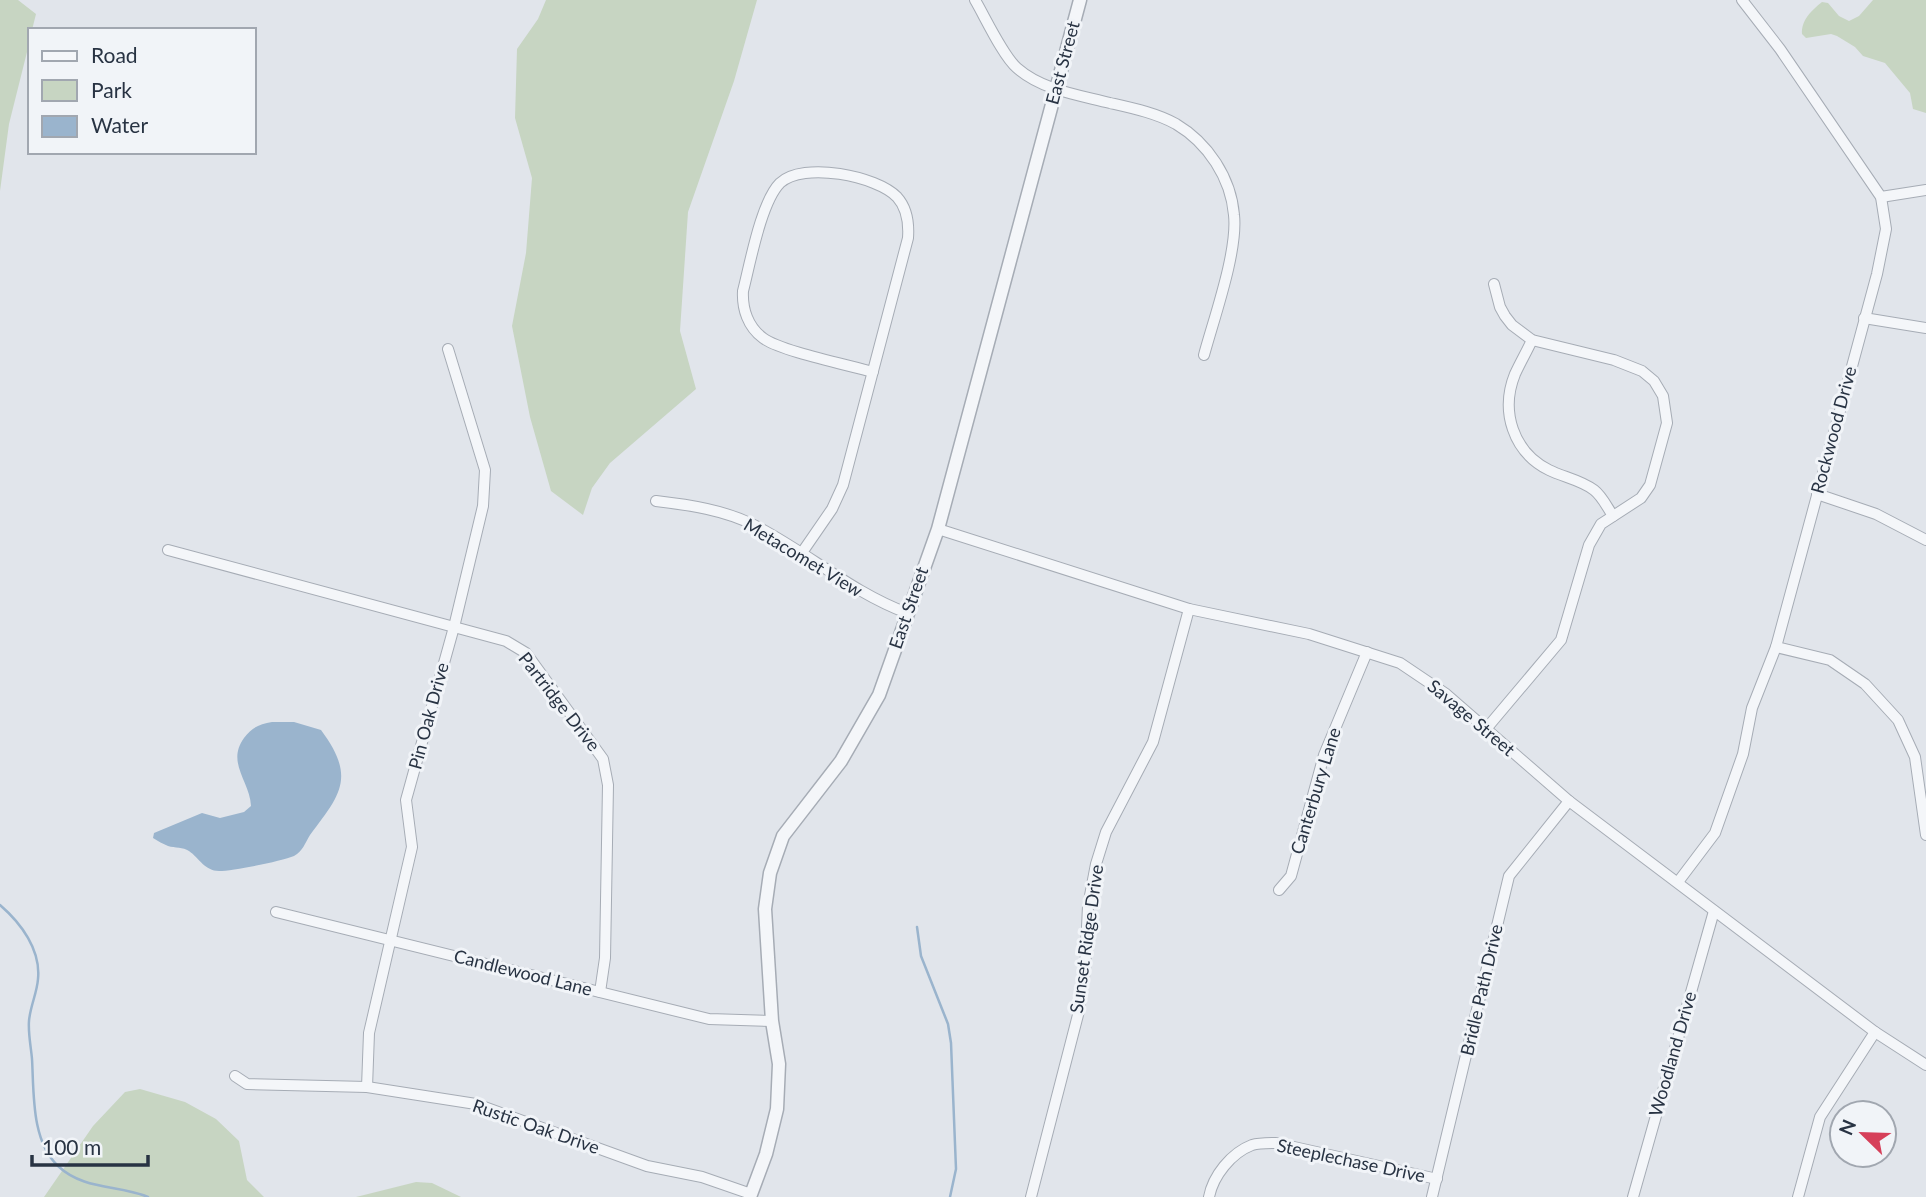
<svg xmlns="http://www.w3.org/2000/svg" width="1926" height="1197" viewBox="0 0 1926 1197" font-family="Lato,sans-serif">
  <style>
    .green { fill: #c7d5c2 }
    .water { fill: #9ab4cd }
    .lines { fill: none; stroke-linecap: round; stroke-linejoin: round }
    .stream { stroke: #9ab4cd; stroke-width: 2.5 }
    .minor-casing { stroke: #a6acb5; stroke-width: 12 }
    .tertiary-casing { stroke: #a6acb5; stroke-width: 15 }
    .minor { stroke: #f4f6f9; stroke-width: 10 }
    .tertiary { stroke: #f4f6f9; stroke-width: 12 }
    .labels { text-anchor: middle; stroke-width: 6; stroke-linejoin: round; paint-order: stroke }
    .street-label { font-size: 18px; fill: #283343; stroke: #f1f4f8 }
  </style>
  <rect width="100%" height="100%" fill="#e1e5eb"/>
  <!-- green -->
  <g class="green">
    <path d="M0,0H18L36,14L32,30H30V40L9,124L0,191Z"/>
    <path d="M546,0H757L734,81L688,212L680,331L696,389L610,463L592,488L583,515L551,491L530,417L512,326L526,253L532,178L515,118L517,49L538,19Z"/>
    <path d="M1873,0H1926V113L1913,109L1910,93L1885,63L1863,56L1855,47L1837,36L1831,34L1806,38L1802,34C1801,20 1812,10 1822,2L1828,3L1839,16L1849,21L1859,16Z"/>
    <path d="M140,1089L185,1102L216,1119L239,1141L247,1180L264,1197H44L93,1126L125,1092Z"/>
    <path d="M416,1182L432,1183L461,1197H356Z"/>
  </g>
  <!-- water -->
  <path class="water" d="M272,722H294L321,730C356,777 341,794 310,835C305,843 303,851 294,856C282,861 233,871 219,871C205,871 199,858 189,851C183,847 175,848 168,846C163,844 158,841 153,838L154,833L202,813L220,818L244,812L251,806C250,781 226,763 244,738C252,727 260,724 272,722Z"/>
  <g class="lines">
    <!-- stream -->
    <g class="stream">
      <path d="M0,905C21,923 41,950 38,979C37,993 30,1007 29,1021C28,1033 31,1047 32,1059C34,1092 31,1141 58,1166C83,1190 119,1185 148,1197"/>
      <path d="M917,927L921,956L948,1024L951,1043L956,1169L950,1197"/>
    </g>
    <defs>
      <g id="minor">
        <path d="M975,0C985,17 1003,56 1017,68C1042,90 1079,95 1110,103C1132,108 1156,113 1176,124C1208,143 1231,178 1234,215C1238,251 1214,318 1204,355"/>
        <path d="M1881,197L1926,190"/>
        <path d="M1864,318L1926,328"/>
        <path d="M1532,340C1527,351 1520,363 1515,374C1500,411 1513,452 1549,470C1563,477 1581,480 1594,490C1602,496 1607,507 1613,516"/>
        <path d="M1817,494L1876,514L1926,540"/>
        <path d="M656,501C690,505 724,510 754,525C807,552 851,592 907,613"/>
        <path d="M938,529L1189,609L1309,634L1400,663L1446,694L1569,801L1875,1032L1926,1065"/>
        <path d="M168,550L506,641L526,653L603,759L608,785L605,958L600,992"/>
        <path d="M801,554L832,509L843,485L908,238C909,224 907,208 897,197C877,176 803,161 780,183C761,202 750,264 743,291C742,309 748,327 763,338C780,351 849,365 873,372"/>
        <path d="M1776,647L1830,660L1865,684L1898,720L1915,757L1926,835"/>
        <path d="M1486,729L1561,640L1589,545L1601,524L1641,498L1650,485L1667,423L1663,396L1654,381L1642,371L1614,360L1532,340L1512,325L1505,316L1500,307L1494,284"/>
        <path d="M1678,882L1715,833L1743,754L1752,708L1776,647L1877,274L1886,229L1881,197L1780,49L1742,0"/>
        <path d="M1279,890L1291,876L1324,755L1367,652"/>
        <path d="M276,912L709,1019L772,1021"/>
        <path d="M235,1076L247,1084L367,1087L476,1104L647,1166L702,1177L751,1194"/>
        <path d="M367,1087L369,1033L412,847L406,800L454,627L483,506L485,470L448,349"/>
        <path d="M1031,1197L1079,1011L1085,970L1088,906L1096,864L1106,832L1153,742L1189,609"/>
        <path d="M1209,1197C1213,1176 1231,1153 1252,1145C1259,1143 1268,1143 1276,1143L1437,1179"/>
        <path d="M1432,1197L1509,876L1569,801"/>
        <path d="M1633,1197L1714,911"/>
        <path d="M1798,1197L1820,1117L1875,1032"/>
      </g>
      <path id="tertiary" d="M750,1197L766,1154L777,1109L779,1064L772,1021L765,909L770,873L783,836L841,761L879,695L938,529L1080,0"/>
    </defs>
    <!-- minor casing -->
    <use href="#minor" class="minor-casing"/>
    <!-- tertiary casing -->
    <use href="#tertiary" class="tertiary-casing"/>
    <!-- minor -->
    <use href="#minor" class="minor"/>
    <!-- tertiary -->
    <use href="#tertiary" class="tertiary"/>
  </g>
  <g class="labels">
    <!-- street labels -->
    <g class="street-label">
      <text transform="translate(1063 63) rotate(-75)" y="6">East Street</text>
      <text transform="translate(1834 430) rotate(-75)" y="6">Rockwood Drive</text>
      <text transform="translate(803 558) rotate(31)" y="6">Metacomet View</text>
      <text transform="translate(909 608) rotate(-71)" y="6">East Street</text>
      <text transform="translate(559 702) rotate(52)" y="6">Partridge Drive</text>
      <text transform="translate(429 716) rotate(-75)" y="6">Pin Oak Drive</text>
      <text transform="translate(1471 718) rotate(40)" y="6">Savage Street</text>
      <text transform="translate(1316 791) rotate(-73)" y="6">Canterbury Lane</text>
      <text transform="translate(1087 939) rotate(-82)" y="6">Sunset Ridge Drive</text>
      <text transform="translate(523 973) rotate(14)" y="6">Candlewood Lane</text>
      <text transform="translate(1482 990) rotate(-77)" y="6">Bridle Path Drive</text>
      <text transform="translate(1673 1054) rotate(-74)" y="6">Woodland Drive</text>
      <text transform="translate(536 1127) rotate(19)" y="6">Rustic Oak Drive</text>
      <text transform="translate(1351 1161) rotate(12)" y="6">Steeplechase Drive</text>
    </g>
  </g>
  <!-- legend -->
  <rect x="28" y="28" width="228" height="126" fill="#f1f4f8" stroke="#a1a7b0" stroke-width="2"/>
  <rect x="42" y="51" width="35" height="10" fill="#f4f6f9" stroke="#a1a7b0" stroke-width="2"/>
  <text x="91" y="63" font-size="21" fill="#283343">Road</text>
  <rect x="42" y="80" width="35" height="21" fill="#c7d5c2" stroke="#a1a7b0" stroke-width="2"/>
  <text x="91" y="98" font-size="21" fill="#283343">Park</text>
  <rect x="42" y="116" width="35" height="21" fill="#9ab4cd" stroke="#a1a7b0" stroke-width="2"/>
  <text x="91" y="133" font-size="21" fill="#283343">Water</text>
  <!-- north arrow -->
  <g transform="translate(1863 1134) rotate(293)"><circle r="33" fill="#f1f4f8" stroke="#a1a7b0" stroke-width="2"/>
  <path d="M0-5L12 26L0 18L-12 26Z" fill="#d63f59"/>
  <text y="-10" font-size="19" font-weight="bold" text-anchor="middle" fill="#283343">N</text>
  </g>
  <!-- scale -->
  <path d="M32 1155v10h116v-10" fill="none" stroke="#283343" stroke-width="3.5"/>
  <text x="42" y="1155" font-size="21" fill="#283343" stroke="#f1f4f8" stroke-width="5" paint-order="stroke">100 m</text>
</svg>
